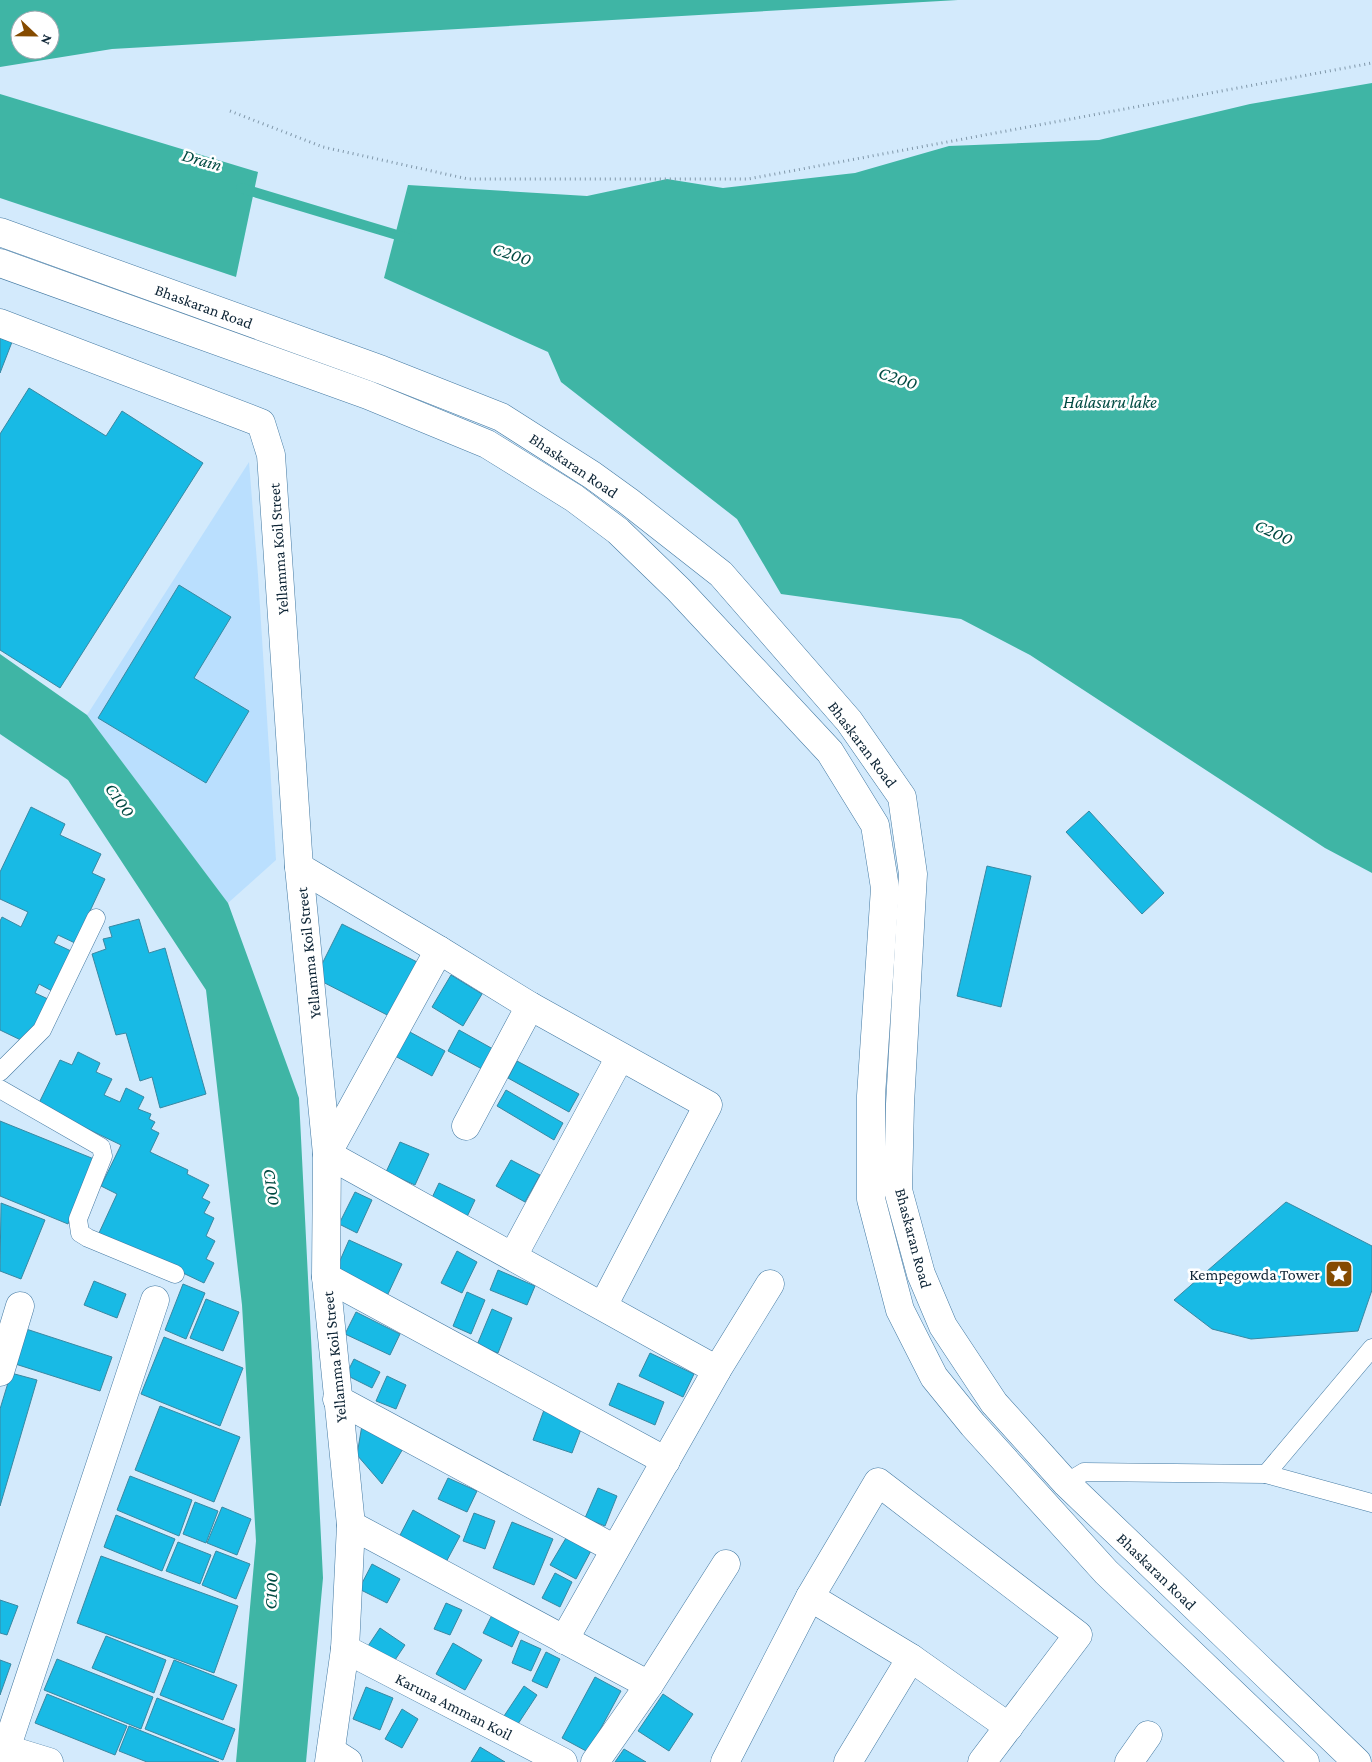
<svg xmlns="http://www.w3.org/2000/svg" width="1372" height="1762" viewBox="0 0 1372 1762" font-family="'Crimson Pro',serif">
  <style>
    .built { fill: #badffe }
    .water { fill: #3fb5a5; fill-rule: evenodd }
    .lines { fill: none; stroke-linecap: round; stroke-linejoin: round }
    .stream { stroke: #3fb5a5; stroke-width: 10 }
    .building { fill: #18bae5; stroke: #3988a2 }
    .lane-casing { stroke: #4379a2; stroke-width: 19 }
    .street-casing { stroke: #4379a2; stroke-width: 29 }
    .secondary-casing { stroke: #4379a2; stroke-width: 29 }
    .path { stroke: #8198aa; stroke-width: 3; stroke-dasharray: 1 4; stroke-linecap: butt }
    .lane { stroke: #fff; stroke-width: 18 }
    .street { stroke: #fff; stroke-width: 28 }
    .secondary { stroke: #fff; stroke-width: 28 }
    .labels { text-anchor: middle; stroke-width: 5; stroke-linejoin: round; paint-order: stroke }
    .street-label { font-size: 16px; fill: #0e2536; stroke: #fff }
    .poi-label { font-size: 16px; fill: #0e2536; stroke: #fff; text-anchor: end }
    .water-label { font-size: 18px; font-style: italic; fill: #014a42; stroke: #fff }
  </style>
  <rect width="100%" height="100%" fill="#d3eafc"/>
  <!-- built -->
  <path class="built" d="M249,462L258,575L276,860L228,903L87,715Z"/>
  <!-- water -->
  <g class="water">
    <path d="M0,0H958L112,49L0,67ZM20,20H50V50H20Z"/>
    <path d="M1372,83V873L1325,848L1030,655L961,619L781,594L737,519L561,382L548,352L384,278L408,185L587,196L667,179L723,188L855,173L949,146L1099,140L1250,104Z"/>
    <path d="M0,94L258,172L236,277L0,198Z"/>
    <path d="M0,654L87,715L228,903L299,1098L323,1578L306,1762H236L256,1541L242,1305L206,990L68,780L0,734Z"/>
  </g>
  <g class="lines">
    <!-- stream -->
    <path class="stream" d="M241,188L407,238"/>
  </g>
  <!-- building -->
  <g class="building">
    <path d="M0,338L12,342L0,373Z"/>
    <path d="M29,388L106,436L122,411L203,463L60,688L0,650V434Z"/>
    <path d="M179,585L231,617L194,678L249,711L206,783L98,718Z"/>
    <path d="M31,807L65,824L60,835L101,854L92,873L105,879L75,943L58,935L54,943L71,951L52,991L39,984L35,993L48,999L27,1043L0,1030V921L2,917L21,927L28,912L0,899V872Z"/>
    <path d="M1089,811L1164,893L1142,914L1066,832Z"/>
    <path d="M987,866L1031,876L1001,1007L957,996Z"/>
    <path d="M139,919L149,953L165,948L206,1094L160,1108L152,1077L140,1081L126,1033L116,1035L92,954L106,949L103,939L112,937L109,927Z"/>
    <path d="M342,924L423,965L395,1019L315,978Z"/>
    <path d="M451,975L482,994L463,1026L432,1007Z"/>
    <path d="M459,1030L493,1049L482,1069L448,1051Z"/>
    <path d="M408,1031L445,1051L432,1076L395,1056Z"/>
    <path d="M78,1052L100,1063L96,1072L112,1079L104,1095L120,1102L126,1088L144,1097L138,1109L151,1114L149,1119L155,1122L151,1129L159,1133L150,1152L188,1170L187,1174L209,1185L202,1198L210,1202L204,1213L214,1218L206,1236L215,1241L206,1259L214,1263L204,1283L99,1233L117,1194L101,1186L121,1145L38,1105L60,1060L72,1065Z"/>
    <path d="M517,1061L579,1094L569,1112L508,1078Z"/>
    <path d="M506,1090L563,1123L554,1140L497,1106Z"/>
    <path d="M0,1121L94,1159L68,1224L0,1196Z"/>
    <path d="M400,1142L429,1154L415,1185L386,1172Z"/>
    <path d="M511,1160L540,1175L525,1202L496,1186Z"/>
    <path d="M439,1183L475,1200L465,1221L429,1204Z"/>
    <path d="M355,1192L372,1200L357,1233L339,1224Z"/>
    <path d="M1286,1202L1372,1246V1290L1358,1331L1251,1339L1212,1329L1174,1300Z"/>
    <path d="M1,1203L45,1220L21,1279L0,1271Z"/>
    <path d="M349,1240L402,1264L387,1296L335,1272Z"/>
    <path d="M457,1251L477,1262L462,1293L441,1283Z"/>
    <path d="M498,1270L535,1286L527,1305L490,1290Z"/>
    <path d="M94,1281L126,1294L117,1318L84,1305Z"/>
    <path d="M183,1284L205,1293L186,1339L165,1330Z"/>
    <path d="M467,1292L485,1300L471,1334L453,1326Z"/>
    <path d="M206,1299L239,1312L223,1351L190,1338Z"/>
    <path d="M492,1309L512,1318L498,1353L477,1345Z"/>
    <path d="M356,1312L400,1334L390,1355L345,1334Z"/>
    <path d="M20,1327L112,1357L100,1391L9,1362Z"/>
    <path d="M164,1337L243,1368L220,1426L141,1394Z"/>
    <path d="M650,1353L694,1374L683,1397L639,1376Z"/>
    <path d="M354,1359L380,1372L372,1388L346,1375Z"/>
    <path d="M11,1373L37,1380L0,1506V1409Z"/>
    <path d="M387,1376L406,1385L396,1409L376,1401Z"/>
    <path d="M618,1383L664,1402L655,1425L609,1405Z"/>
    <path d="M160,1406L240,1437L214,1502L135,1470Z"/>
    <path d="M544,1410L583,1424L572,1453L533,1440Z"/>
    <path d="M362,1425L404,1447L382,1484L357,1455Z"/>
    <path d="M130,1476L192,1500L179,1536L117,1510Z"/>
    <path d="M448,1478L477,1491L467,1512L438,1499Z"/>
    <path d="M598,1488L617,1496L605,1526L585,1518Z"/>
    <path d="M195,1502L218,1511L206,1543L183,1534Z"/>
    <path d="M222,1507L251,1519L237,1555L207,1543Z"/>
    <path d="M413,1510L460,1536L445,1564L398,1539Z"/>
    <path d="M474,1513L495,1521L485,1549L463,1541Z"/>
    <path d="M116,1515L175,1539L162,1571L104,1547Z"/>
    <path d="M512,1522L553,1539L534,1585L493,1568Z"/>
    <path d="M569,1533L593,1547L576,1579L550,1565Z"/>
    <path d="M178,1542L211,1555L200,1584L166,1571Z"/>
    <path d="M216,1551L250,1564L236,1599L202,1585Z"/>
    <path d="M101,1556L238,1606L214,1673L77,1623Z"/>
    <path d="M372,1564L400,1579L387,1603L359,1589Z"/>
    <path d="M555,1573L572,1582L560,1607L542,1598Z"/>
    <path d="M0,1600L18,1606L7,1635L0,1633Z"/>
    <path d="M446,1603L462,1610L450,1635L434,1629Z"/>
    <path d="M492,1615L520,1630L512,1647L483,1633Z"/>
    <path d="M380,1628L405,1645L393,1663L368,1646Z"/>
    <path d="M106,1636L166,1660L154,1693L92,1668Z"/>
    <path d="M521,1640L541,1649L531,1671L512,1663Z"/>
    <path d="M453,1643L482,1660L465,1690L436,1674Z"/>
    <path d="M546,1652L560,1659L547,1688L532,1681Z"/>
    <path d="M57,1659L153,1697L141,1729L44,1690Z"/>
    <path d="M0,1660L11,1664L0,1695Z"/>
    <path d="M174,1660L237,1685L223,1720L160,1695Z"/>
    <path d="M595,1677L621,1691L588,1752L562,1738Z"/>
    <path d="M524,1686L537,1695L516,1727L502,1719Z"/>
    <path d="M366,1687L393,1698L380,1730L353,1719Z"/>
    <path d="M47,1694L127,1726L115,1755L35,1723Z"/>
    <path d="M663,1694L693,1714L669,1751L638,1731Z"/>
    <path d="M157,1698L235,1729L223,1760L145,1729Z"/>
    <path d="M402,1709L418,1719L402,1748L385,1739Z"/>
    <path d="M129,1726L219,1762H147L119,1751Z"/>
    <path d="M480,1747L505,1762H471Z"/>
    <path d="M624,1749L646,1762H615Z"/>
  </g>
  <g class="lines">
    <defs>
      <g id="lane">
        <path d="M0,1072L42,1030L96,918"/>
        <path d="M0,1089L101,1147L103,1156L78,1219L80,1233L88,1238L175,1274"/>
        <path d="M1266,1474L1372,1503"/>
        <path d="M1066,1483L1084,1472L1266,1474L1372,1348"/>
      </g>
      <g id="street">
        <path d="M299,867L439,950L530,1006L708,1105L603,1306"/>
        <path d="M439,950L327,1154L717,1370"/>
        <path d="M466,1126L530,1006"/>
        <path d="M513,1256L620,1057"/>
        <path d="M326,1277L666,1461"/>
        <path d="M0,1372L20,1306"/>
        <path d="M337,1399L615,1549"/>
        <path d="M351,1525L649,1685"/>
        <path d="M810,1597L911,1658L848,1762"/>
        <path d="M564,1640L717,1370L770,1284"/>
        <path d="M345,1649L563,1762"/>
        <path d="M911,1658L1009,1727"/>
        <path d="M0,1747L49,1762"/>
        <path d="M6,1749L155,1300"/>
        <path d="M331,1751L348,1762"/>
        <path d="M595,1762L649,1685L726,1564"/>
        <path d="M725,1762L810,1597L878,1482L1078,1635L982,1762"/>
        <path d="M1129,1762L1148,1735"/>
      </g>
      <g id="secondary">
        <path d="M0,232L382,370L501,417L592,475L628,501L721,574L849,721L902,797L913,874L900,1104L898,1190L921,1274L943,1326L994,1403L1066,1483L1357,1762"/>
        <path d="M0,263L368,395L487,444L574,498L618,531L679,590L830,752L875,825L885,888L871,1096V1199L900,1310L934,1377L973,1425L1106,1572L1305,1762"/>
        <path d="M0,323L261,423L271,455L299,867L327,1154L326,1277L351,1525L345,1649L329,1762"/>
      </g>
    </defs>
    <!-- lane casing -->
    <use href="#lane" class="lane-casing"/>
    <!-- street casing -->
    <use href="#street" class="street-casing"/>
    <!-- secondary casing -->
    <use href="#secondary" class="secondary-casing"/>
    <!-- path -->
    <path class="path" d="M230,111L323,147L468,179H748L1372,63"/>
    <!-- lane -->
    <use href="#lane" class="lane"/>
    <!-- street -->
    <use href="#street" class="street"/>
    <!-- secondary -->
    <use href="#secondary" class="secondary"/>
  </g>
  <!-- icons -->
  <defs>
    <symbol id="sight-square" viewBox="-11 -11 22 22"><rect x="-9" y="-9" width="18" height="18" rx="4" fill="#854b00" stroke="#fff"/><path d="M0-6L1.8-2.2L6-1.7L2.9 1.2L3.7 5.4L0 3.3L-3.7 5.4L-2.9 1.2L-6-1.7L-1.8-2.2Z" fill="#fff"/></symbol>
  </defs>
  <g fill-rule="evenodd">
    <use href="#sight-square" x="1323" y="1258" width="32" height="32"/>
  </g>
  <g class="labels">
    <!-- street labels -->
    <g class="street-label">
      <text transform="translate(204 306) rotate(20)" y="6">Bhaskaran Road</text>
      <text transform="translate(574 465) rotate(34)" y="6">Bhaskaran Road</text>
      <text transform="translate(278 549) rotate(-94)" y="6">Yellamma Koil Street</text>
      <text transform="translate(863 744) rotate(53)" y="6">Bhaskaran Road</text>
      <text transform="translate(308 953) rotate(-96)" y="6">Yellamma Koil Street</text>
      <text transform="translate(914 1238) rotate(75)" y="6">Bhaskaran Road</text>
      <text transform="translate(334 1357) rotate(-96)" y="6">Yellamma Koil Street</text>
      <text transform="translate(1157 1571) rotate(44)" y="6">Bhaskaran Road</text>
      <text transform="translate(454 1706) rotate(27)" y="6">Karuna Amman Koil</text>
    </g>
    <!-- poi labels -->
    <g class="poi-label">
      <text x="1320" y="1280">Kempegowda Tower</text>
    </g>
    <!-- water labels -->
    <g class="water-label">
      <text transform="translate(202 160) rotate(16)" y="6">Drain</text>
      <text transform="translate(512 254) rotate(18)" y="6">C200</text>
      <text transform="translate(898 378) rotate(18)" y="6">C200</text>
      <text x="1110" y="408">Halasuru lake</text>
      <text transform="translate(1274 532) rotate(24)" y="6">C200</text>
      <text transform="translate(120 800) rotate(54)" y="6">C100</text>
      <text transform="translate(272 1187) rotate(82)" y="6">C100</text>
      <text transform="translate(271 1591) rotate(-88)" y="6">C100</text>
    </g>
  </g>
  <!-- north arrow -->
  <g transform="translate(35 35) rotate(112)"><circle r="24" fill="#ffffff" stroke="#9fa8af"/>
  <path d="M0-4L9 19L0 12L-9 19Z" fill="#854b00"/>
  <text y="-8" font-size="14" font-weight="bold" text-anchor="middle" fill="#0e2536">N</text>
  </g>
</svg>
